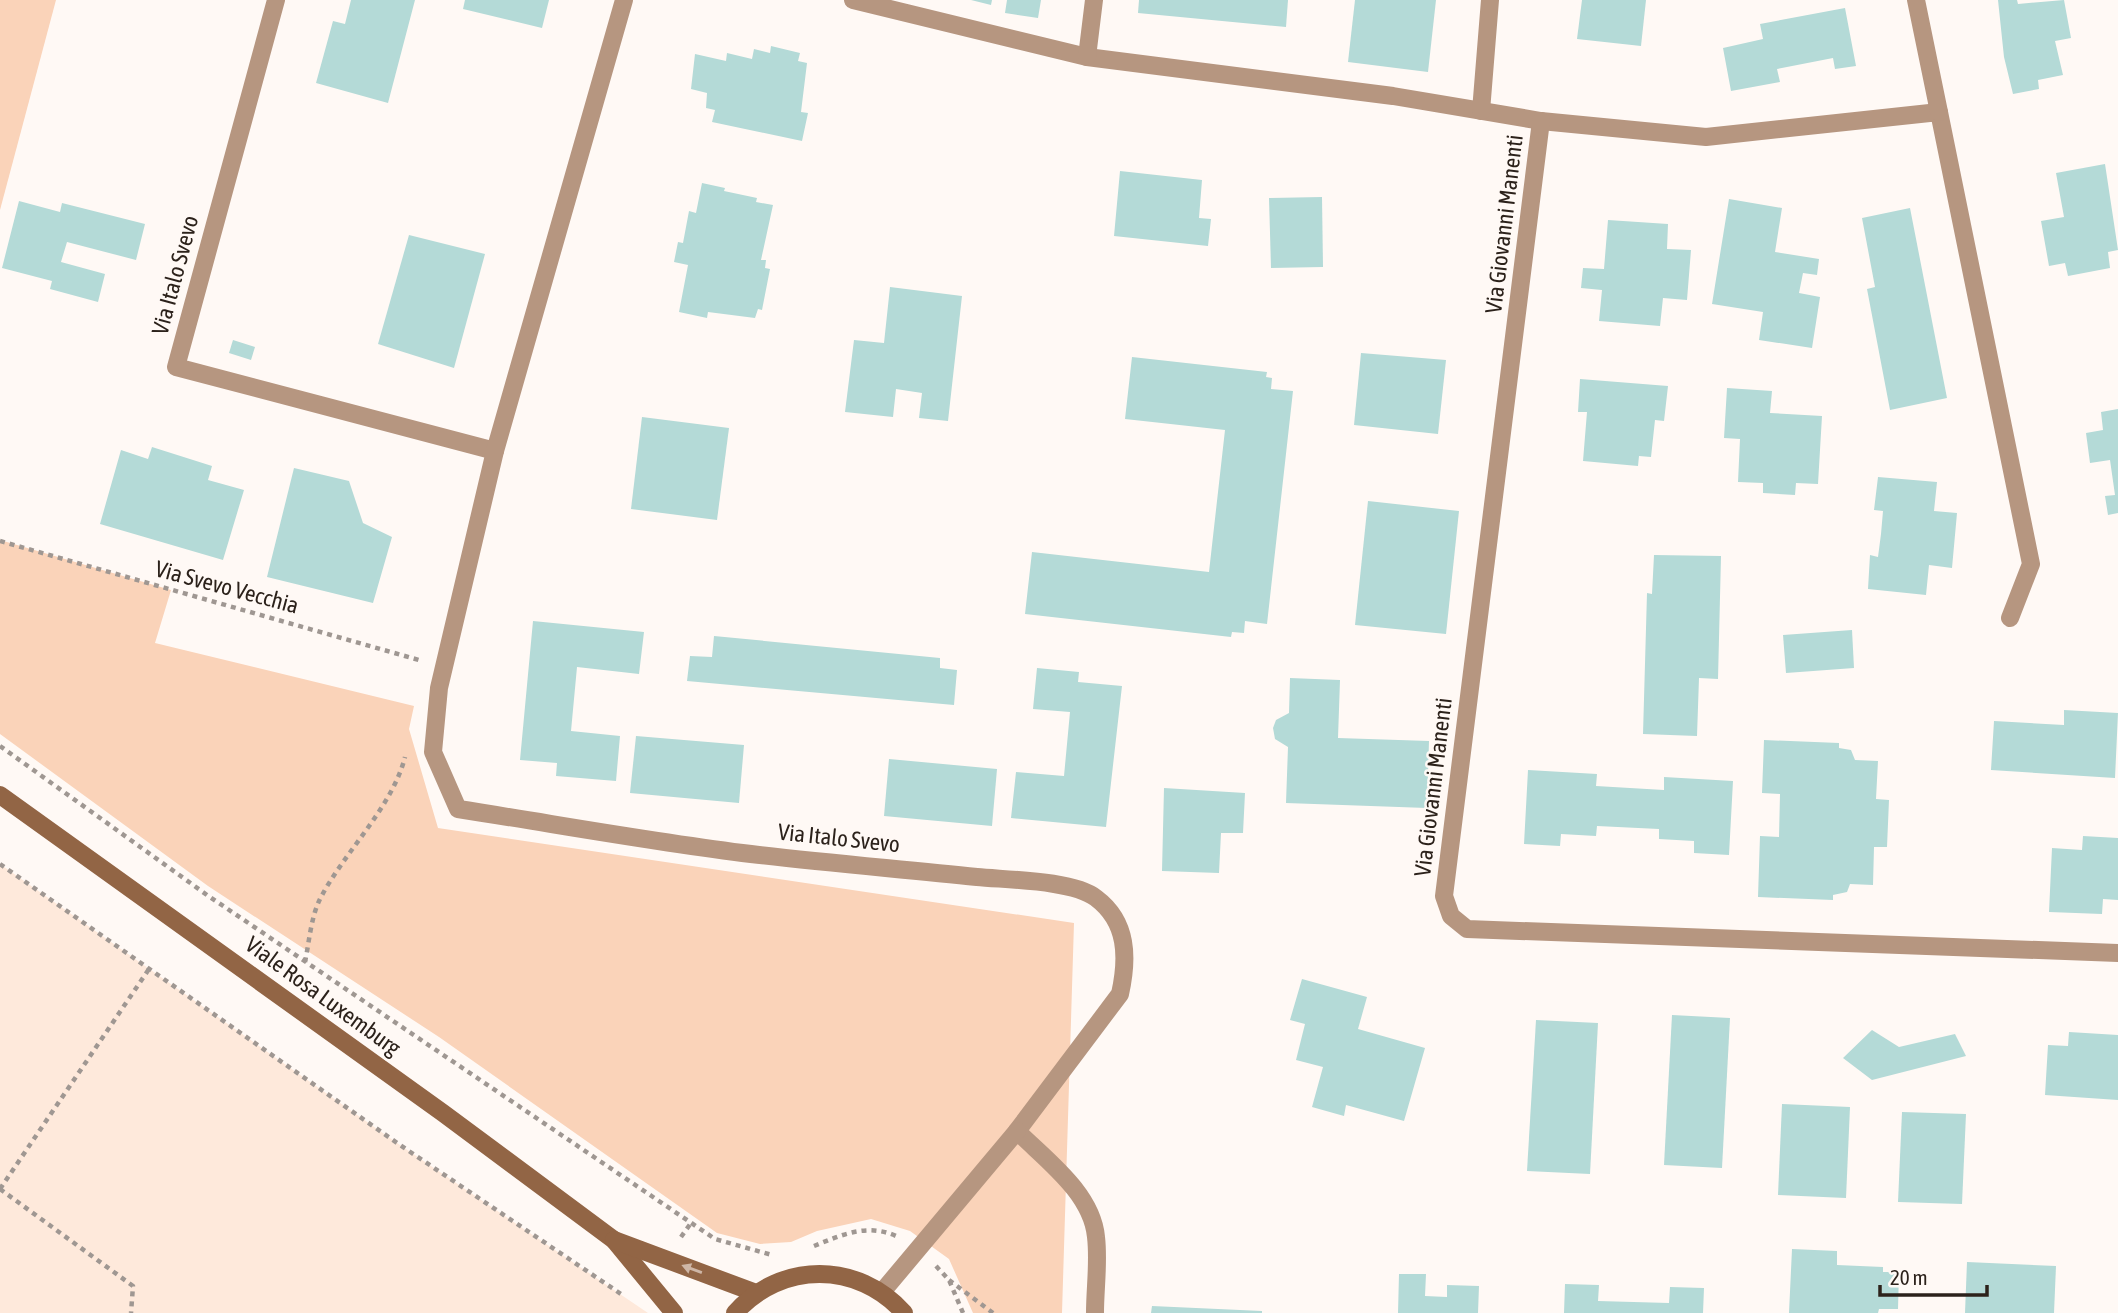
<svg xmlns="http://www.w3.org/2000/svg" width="2118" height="1313" viewBox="0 0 2118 1313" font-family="'Asap Condensed',sans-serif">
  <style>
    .built { fill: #fee9db }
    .green { fill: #fad3b9 }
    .building { fill: #b4dad7 }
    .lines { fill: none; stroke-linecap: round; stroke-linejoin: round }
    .path { stroke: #9f9792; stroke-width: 4.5; stroke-dasharray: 5 5; stroke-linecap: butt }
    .street { stroke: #b69680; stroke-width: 18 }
    .secondary { stroke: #926545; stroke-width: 18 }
    .oneway { fill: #ceb6a6 }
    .labels { text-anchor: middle; stroke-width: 5; stroke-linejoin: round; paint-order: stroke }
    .street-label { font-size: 23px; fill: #2c221b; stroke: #fff9f5 }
  </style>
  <rect width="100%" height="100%" fill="#fff9f5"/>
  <!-- built -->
  <path class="built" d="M0,864L400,1145L648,1313H0Z"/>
  <!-- green -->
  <g class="green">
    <path d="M0,0H56L0,210Z"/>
    <path d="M0,540L171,590L155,643L414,706L409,729L438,828L1074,923L1062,1313H973L949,1259L910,1231L871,1219L817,1231L791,1242L760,1244L717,1233L439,1037L208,886L0,734Z"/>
  </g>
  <!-- building -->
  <g class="building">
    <path d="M351,0H415L388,103L316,83L333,21L345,24Z"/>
    <path d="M465,0H549L542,28L463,9Z"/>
    <path d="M971,0H992L991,5Z"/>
    <path d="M1007,0H1041L1038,18L1005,13Z"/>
    <path d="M1139,0H1288L1286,27L1138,13Z"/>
    <path d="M1355,0H1436L1428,72L1348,62Z"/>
    <path d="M1582,0H1646L1641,46L1577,39Z"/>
    <path d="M1998,0H2017L2018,4L2064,0L2071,38L2055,41L2063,75L2038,80L2039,89L2013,94L2004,57Z"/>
    <path d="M1845,8L1856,66L1835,69L1833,58L1777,69L1780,82L1731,91L1723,48L1763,39L1760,24Z"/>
    <path d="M771,46L800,53L798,61L807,63L801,112L808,113L802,141L712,122L715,110L706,108L707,93L691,89L695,54L726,61L727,53L752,59L754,49L770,53Z"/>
    <path d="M2105,164L2118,250L2108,252L2110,268L2068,276L2065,263L2049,266L2041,221L2064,217L2056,173Z"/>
    <path d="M1120,171L1202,180L1199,218L1211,219L1208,246L1114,236Z"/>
    <path d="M702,183L725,188L724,191L757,198L756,202L773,205L761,260H766L765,268L770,269L762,310L758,309L755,318L708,312L707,318L679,312L688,265L674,262L678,242L683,243L689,211L696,213Z"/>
    <path d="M1322,197L1323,267L1271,268L1269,198Z"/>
    <path d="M1729,199L1782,208L1775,252L1819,259L1817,275L1803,273L1799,293L1820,297L1812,348L1759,340L1763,312L1712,304Z"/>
    <path d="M19,201L60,212L62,203L145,224L136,260L67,242L61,262L105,274L98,302L50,289L52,281L2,268Z"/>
    <path d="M1910,208L1947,398L1890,410L1867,289L1875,287L1862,218Z"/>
    <path d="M1608,220L1668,224L1667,249L1691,250L1687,300L1663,298L1660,326L1599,321L1602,290L1581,288L1583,268L1604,269Z"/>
    <path d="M409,235L485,254L454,368L378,344Z"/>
    <path d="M890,287L962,296L948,421L919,418L922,393L896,389L893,417L845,412L854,340L884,343Z"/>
    <path d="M233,340L255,347L251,360L229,353Z"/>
    <path d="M1361,353L1446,360L1438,434L1354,425Z"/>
    <path d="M1132,357L1267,372L1266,377L1272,378L1271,389L1293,391L1267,624L1245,621L1244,633L1232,632L1231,637L1025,614L1032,552L1209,572L1225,430L1125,419Z"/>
    <path d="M1580,379L1668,386L1664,421L1655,420L1651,457L1639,456L1638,466L1583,461L1587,412H1578Z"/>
    <path d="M1727,388L1772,391L1770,413L1822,416L1818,484L1796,483L1795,495L1763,493V483L1738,482L1740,439L1724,438Z"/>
    <path d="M2118,409V513L2108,515L2105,496L2115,495L2110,460L2090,463L2086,433L2103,430L2101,412Z"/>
    <path d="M642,417L729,428L717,520L631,509Z"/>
    <path d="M152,447L212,466L208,480L244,490L223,560L100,524L121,450L148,459Z"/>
    <path d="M294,468L349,481L363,523L392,537L373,603L267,577Z"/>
    <path d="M1878,477L1937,482L1934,511L1957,513L1952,568L1929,565L1926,595L1868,589L1870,555L1878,557L1881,534L1883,511L1874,510Z"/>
    <path d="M1368,501L1459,511L1446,634L1355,625Z"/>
    <path d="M1654,555L1721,556L1718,679L1699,678L1697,736L1643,734L1647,593L1652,594Z"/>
    <path d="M533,621L644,632L639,674L577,667L571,731L620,736L616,781L556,776L557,763L520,760Z"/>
    <path d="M1852,630L1854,668L1786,673L1783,635Z"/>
    <path d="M714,636L940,658V668L957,670L954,705L687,681L690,656L712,657Z"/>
    <path d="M1037,668L1079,672L1078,682L1122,686L1106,827L1011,818L1016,772L1064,776L1070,712L1033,709Z"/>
    <path d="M1290,678L1340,680L1338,738L1429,741L1427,808L1286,803L1288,747L1275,739L1273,728L1276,720L1289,713Z"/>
    <path d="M2064,710L2118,713L2115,778L1991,770L1994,721L2064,725Z"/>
    <path d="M636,736L744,745L739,803L630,793Z"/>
    <path d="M1764,740L1839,743V748L1851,750L1855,760L1878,761L1876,799L1889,800L1887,847H1874L1873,885L1850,884L1847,892L1833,895V900L1758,897L1760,836L1779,837L1780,794L1762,793Z"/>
    <path d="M889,759L997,769L992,826L884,816Z"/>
    <path d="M1528,770L1597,774L1596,786L1664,790V777L1733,781L1729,855L1694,853V841L1659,839V829L1597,826L1596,836L1561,834L1560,846L1524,844Z"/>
    <path d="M1164,788L1245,793L1243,833H1221L1219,873L1162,871Z"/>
    <path d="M2083,836L2118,838V900L2103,899L2102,914L2049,912L2052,848L2082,850Z"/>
    <path d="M1302,979L1367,997L1358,1029L1425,1048L1404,1121L1346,1105L1344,1116L1312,1107L1323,1067L1296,1060L1305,1024L1290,1020Z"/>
    <path d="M1672,1015L1730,1018L1722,1168L1664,1165Z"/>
    <path d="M1536,1020L1598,1023L1590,1174L1527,1171Z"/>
    <path d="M1872,1030L1899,1047L1955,1034L1966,1056L1872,1080L1843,1058Z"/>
    <path d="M2069,1032L2118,1035V1100L2045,1095L2048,1045L2068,1046Z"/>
    <path d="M1782,1104L1850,1107L1846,1198L1778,1195Z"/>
    <path d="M1902,1112L1966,1114L1962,1204L1898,1202Z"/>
    <path d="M1792,1249L1837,1251V1265L1883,1267V1272H1899L1898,1309H1879L1878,1313H1789Z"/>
    <path d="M1967,1262L2056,1266L2054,1313H1965Z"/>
    <path d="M1399,1274H1426L1425,1296L1447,1297V1285L1479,1286L1478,1313H1398Z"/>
    <path d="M1565,1284L1599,1285L1598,1301L1669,1303L1670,1287L1704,1288L1703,1313H1564Z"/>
    <path d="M1152,1306L1262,1311V1313H1151Z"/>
  </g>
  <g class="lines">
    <!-- path -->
    <g class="path">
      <path d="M0,541L419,660"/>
      <path d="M0,746L207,895L715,1239L772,1255"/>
      <path d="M0,864L400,1145L621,1294"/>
      <path d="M305,962C309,943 311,917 320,899C344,852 392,808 405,757"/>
      <path d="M0,1189L149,969"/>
      <path d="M0,1189L133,1286L131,1313"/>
      <path d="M681,1237L691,1223"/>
      <path d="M814,1246C841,1235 867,1223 896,1236"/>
      <path d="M936,1266L949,1280L963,1313"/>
      <path d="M949,1280L993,1313"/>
    </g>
    <!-- street -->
    <g class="street">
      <path d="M276,0L176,367L495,451"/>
      <path d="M624,0L495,451L439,688L433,752L458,809C555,824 653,842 751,854C826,863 902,869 977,877C1007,880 1073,880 1096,898C1128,922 1128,958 1120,994L1017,1131C1046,1160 1092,1193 1096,1237C1099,1262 1095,1288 1095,1313"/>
      <path d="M853,0L1087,57L1393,96L1541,121L1706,137L1939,112L2031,564L2010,618"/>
      <path d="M1916,0L1939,112"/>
      <path d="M1087,57L1094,0"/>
      <path d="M1481,111L1490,0"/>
      <path d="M1541,121L1444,896L1451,916L1467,929L2118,953"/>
      <path d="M882,1292L1017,1131"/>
    </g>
    <!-- secondary -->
    <g class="secondary">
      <path d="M0,795L443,1113L614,1240L674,1313"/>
      <path d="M614,1240L756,1293"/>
      <path d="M735,1313C781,1261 858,1261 904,1313"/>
    </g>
  </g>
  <!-- one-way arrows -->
  <defs><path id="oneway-solid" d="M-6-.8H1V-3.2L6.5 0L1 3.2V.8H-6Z" transform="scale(1.75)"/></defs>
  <use class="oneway" href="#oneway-solid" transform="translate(692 1269) rotate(-160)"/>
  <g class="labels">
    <!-- street labels -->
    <g class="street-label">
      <text transform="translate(1504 224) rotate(-83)" y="8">Via Giovanni Manenti</text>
      <text transform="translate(175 275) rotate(-75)" y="8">Via Italo Svevo</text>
      <text transform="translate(227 587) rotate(15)" y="8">Via Svevo Vecchia</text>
      <text transform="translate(1433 787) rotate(-83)" y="8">Via Giovanni Manenti</text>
      <text transform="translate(839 838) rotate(6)" y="8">Via Italo Svevo</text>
      <text transform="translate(323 996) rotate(36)" y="8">Viale Rosa Luxemburg</text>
    </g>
  </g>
  <!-- scale -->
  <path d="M1880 1285v10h107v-10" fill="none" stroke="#2c221b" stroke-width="3.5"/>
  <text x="1890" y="1285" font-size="21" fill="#2c221b" stroke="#fff9f5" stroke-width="5" paint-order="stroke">20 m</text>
</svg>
